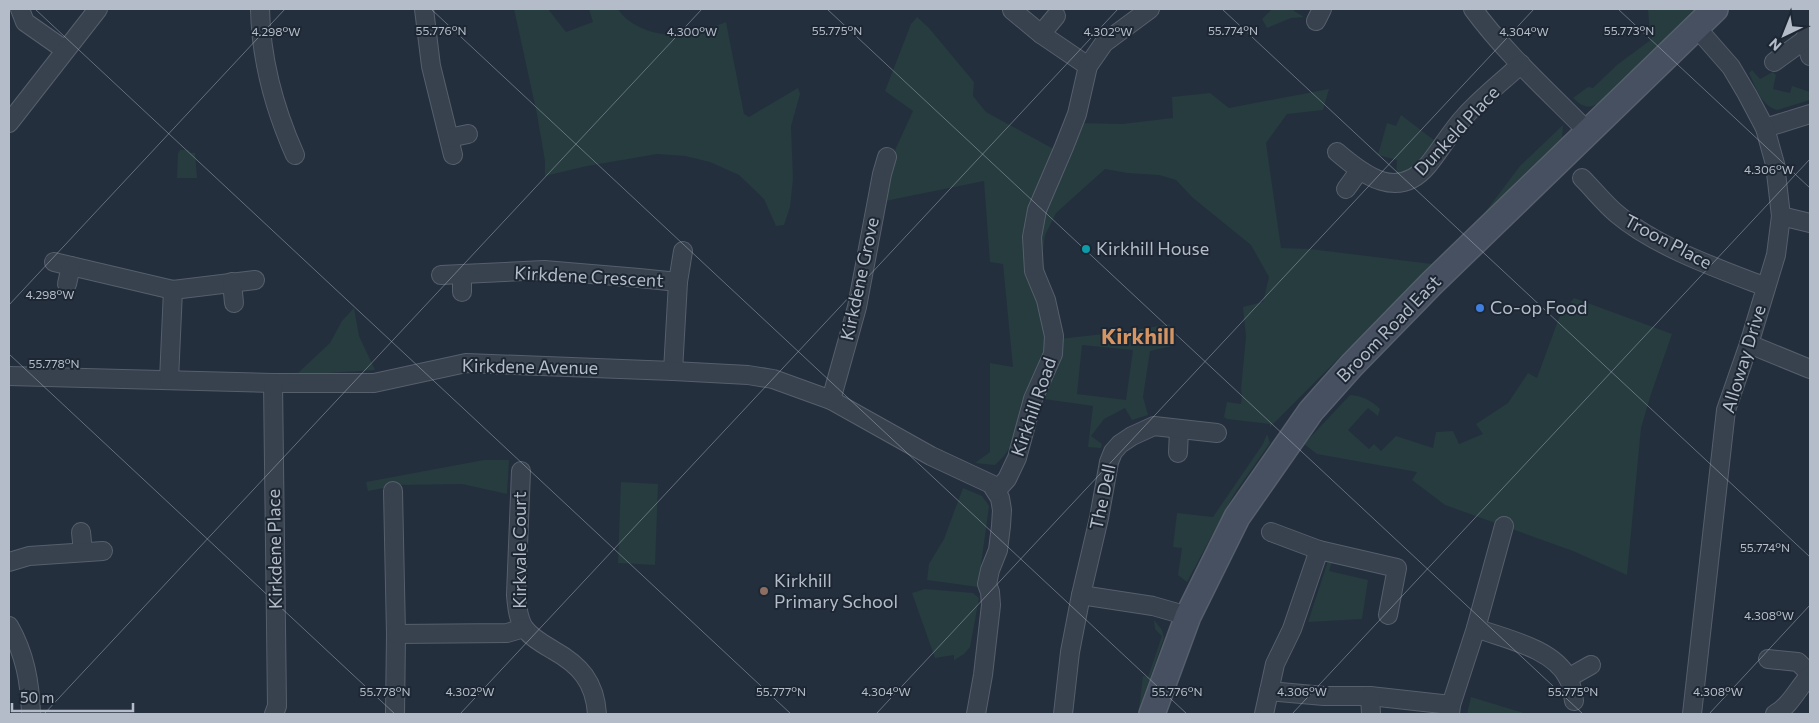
<svg xmlns="http://www.w3.org/2000/svg" width="1819" height="723" viewBox="0 0 1819 723" font-family="Commissioner,sans-serif">
  <style>
    .green { fill: #263c3f; fill-rule: evenodd }
    .lines { fill: none; stroke-linecap: round; stroke-linejoin: round }
    .street-casing { stroke: #565f6c; stroke-width: 20 }
    .secondary-casing { stroke: #565f6c; stroke-width: 28 }
    .street { stroke: #38414e; stroke-width: 18 }
    .secondary { stroke: #465061; stroke-width: 25 }
    .ticks { fill: none; stroke: #b4bcc9; stroke-width: 1; stroke-opacity: 0.45 }
    .culture-dot { fill: #0f9aa8; stroke: #1d2633; stroke-width: 2 }
    .shop-dot { fill: #3f7fe0; stroke: #1d2633; stroke-width: 2 }
    .education-dot { fill: #8d6e63; stroke: #1d2633; stroke-width: 2 }
    .labels { text-anchor: middle; stroke-width: 4; stroke-linejoin: round; paint-order: stroke }
    .street-label { font-size: 18px; fill: #b4bcc9; stroke: #1d2633 }
    .poi-label { font-size: 18px; fill: #b4bcc9; stroke: #1d2633; text-anchor: start }
    .district-label { font-size: 22px; font-weight: bold; fill: #d59563; stroke: #1d2633 }
    .ticks-label { font-size: 12px; text-anchor: middle; fill: #b4bcc9; stroke: #1d2633; stroke-width: 4; stroke-linejoin: round; paint-order: stroke }
  </style>
  <rect width="100%" height="100%" fill="#242f3e"/>
  <!-- green -->
  <g class="green">
    <path d="M514,9H548L566,32L593,22L589,9H618C632,31 665,37 689,35C701,33 715,26 726,22L744,114L749,117L798,88L800,94L791,126L793,179L790,207L784,225L776,226L764,199L739,175L710,162L685,156L657,154L587,166L545,176V161L537,114Z"/>
    <path d="M1272,9H1294V11L1304,17L1291,18L1267,28L1262,19Z"/>
    <path d="M1648,9H1700L1672,33L1605,99C1591,109 1586,110 1573,98L1588,87L1593,88L1617,65L1652,39L1650,34Z"/>
    <path d="M917,17L929,28L974,82L973,96L986,112L1059,152L1027,237L1050,335L1045,360L1010,447L1004,456L995,465L975,463L990,452V363L1013,367L1003,264L990,262L984,181L885,201L890,161L913,111L885,91L911,24Z"/>
    <path d="M1752,70L1760,79L1773,72L1776,75L1773,89L1790,93L1792,86L1810,92V100L1777,110C1760,105 1756,87 1749,73Z"/>
    <path d="M1329,89L1323,110L1287,114L1266,143L1281,248L1310,249L1440,265L1357,340L1270,427V424L1227,419L1224,417L1227,402L1241,404L1242,396L1241,389L1246,337L1243,307L1263,302L1269,277L1251,245L1193,198L1176,180L1159,175L1127,173L1105,169L1056,213L1045,235L1042,258L1049,286L1059,339L1130,331L1170,324L1172,346L1150,351L1143,397L1148,415L1132,420L1125,408L1104,419L1091,436L1102,444L1101,448L1088,447L1093,406L1037,398L1054,355L1041,273L1038,226L1079,123L1122,124L1173,118L1172,97L1210,93L1229,108ZM1082,345L1133,350L1126,400L1077,394Z"/>
    <path d="M1401,115L1435,141L1418,166L1396,178L1397,160L1378,155L1387,123L1396,126Z"/>
    <path d="M1563,125L1562,140L1468,235L1520,166Z"/>
    <path d="M180,150H188L191,153H195L197,178H177L178,154Z"/>
    <path d="M1574,298L1672,334L1651,394L1641,428L1627,575L1573,551L1445,505L1412,480L1417,472L1317,454L1304,444L1350,395C1362,396 1371,400 1380,409L1378,416L1368,408L1348,430L1369,449L1374,444L1381,451L1396,436L1433,448L1436,432L1453,431L1459,444L1483,434L1476,424L1508,403L1528,373L1537,378L1559,318Z"/>
    <path d="M354,308L359,336L375,370L296,375L330,343L342,321Z"/>
    <path d="M1267,434L1270,443L1234,494L1187,582L1178,575L1182,548L1173,547L1177,513L1213,517L1263,444Z"/>
    <path d="M484,460H509L507,494L462,484L399,485L368,491L366,482Z"/>
    <path d="M621,482L658,484L655,565L618,563Z"/>
    <path d="M963,488L982,496L989,506L978,587L927,580L929,564L944,539Z"/>
    <path d="M1328,561L1332,562L1329,571L1368,580L1362,619L1308,622Z"/>
    <path d="M925,589L973,593L979,598L970,647L964,654L954,660V655L935,658L912,593Z"/>
    <path d="M1154,620L1162,630L1164,638L1139,709L1143,676L1148,677L1162,636L1155,629Z"/>
    <path d="M1471,697L1527,714H1467Z"/>
  </g>
  <g class="lines">
    <defs>
      <g id="street">
        <path d="M20,9L25,22L65,50"/>
        <path d="M260,9C261,60 274,108 295,155"/>
        <path d="M424,9L431,66L453,155"/>
        <path d="M1473,9C1506,54 1549,92 1588,132"/>
        <path d="M1012,10L1041,34L1088,66"/>
        <path d="M1316,21L1322,9"/>
        <path d="M1041,34L1056,16"/>
        <path d="M1805,38L1810,56"/>
        <path d="M1774,62L1810,36"/>
        <path d="M9,123L98,9"/>
        <path d="M1765,128L1810,114"/>
        <path d="M449,138L468,134"/>
        <path d="M1337,152C1365,176 1398,201 1428,165C1441,149 1451,131 1465,116C1482,97 1503,81 1521,64"/>
        <path d="M1582,178C1594,190 1605,204 1617,214C1656,247 1719,269 1766,287"/>
        <path d="M1346,189L1359,171"/>
        <path d="M1781,216L1810,223"/>
        <path d="M54,262L173,290L255,280"/>
        <path d="M441,275L544,270L639,278L678,282"/>
        <path d="M232,282L234,303"/>
        <path d="M67,284L71,266"/>
        <path d="M462,292V274"/>
        <path d="M1749,344L1810,369"/>
        <path d="M673,371L678,282L683,251"/>
        <path d="M9,376L273,383H374L466,363L673,371L748,375L773,379L831,400L931,456L991,484L1000,498L1002,510L1001,526L998,550L990,570L987,584L990,592L991,605L983,675L976,714"/>
        <path d="M169,380L173,290"/>
        <path d="M273,383L277,706L274,714"/>
        <path d="M831,400L857,307L882,174L887,157"/>
        <path d="M1178,453L1179,429"/>
        <path d="M521,471L516,595C517,606 518,620 525,629C532,638 543,644 553,650C580,665 595,682 597,714"/>
        <path d="M393,491L396,634L395,714"/>
        <path d="M996,491L1007,479L1017,458L1033,399L1053,354L1054,336L1046,300L1034,271L1032,237L1037,210L1064,147L1077,114L1088,66L1104,43L1150,9"/>
        <path d="M81,532L83,552"/>
        <path d="M1271,532L1319,550"/>
        <path d="M9,562L29,556L103,551"/>
        <path d="M1081,595L1153,606L1188,616"/>
        <path d="M9,626C25,654 30,682 31,714"/>
        <path d="M1476,628C1505,639 1553,648 1568,678C1572,685 1573,694 1574,701"/>
        <path d="M396,634L507,633L524,628"/>
        <path d="M1768,659L1798,662L1810,674"/>
        <path d="M1568,678L1591,665"/>
        <path d="M1269,691L1324,696H1370L1451,705"/>
        <path d="M1370,696L1371,714"/>
        <path d="M1063,714L1070,652L1081,595L1099,518L1109,462L1113,452L1120,444L1132,436L1154,426L1217,433"/>
        <path d="M1264,714L1275,664L1292,629L1319,550L1397,568L1388,615"/>
        <path d="M1450,714L1451,705L1476,628L1504,526"/>
        <path d="M1692,714L1726,410L1749,344L1776,255L1781,216L1775,164L1765,128L1747,94L1731,67L1696,27"/>
        <path d="M1775,714C1790,706 1798,688 1810,675"/>
      </g>
      <path id="secondary" d="M1152,714L1188,616L1237,517L1311,411L1352,365L1431,284L1715,9"/>
    </defs>
    <!-- street casing -->
    <use href="#street" class="street-casing"/>
    <!-- secondary casing -->
    <use href="#secondary" class="secondary-casing"/>
    <!-- street -->
    <use href="#street" class="street"/>
    <!-- secondary -->
    <use href="#secondary" class="secondary"/>
  </g>
  <!-- ticks -->
  <path class="ticks" d="M35,9L791,714M431,9L1187,714M827,9L1583,714M1222,9L1810,557M1618,9L1810,188M9,305L285,9M9,354L395,714M44,714L702,9M460,714L1118,9M876,714L1534,9M1292,714L1810,159M1709,714L1810,605"/>
  <!-- markers -->
  <circle class="culture-dot" cx="1086" cy="249" r="5"/>
  <circle class="shop-dot" cx="1480" cy="308" r="5"/>
  <circle class="education-dot" cx="764" cy="591" r="5"/>
  <g class="labels">
    <!-- street labels -->
    <g class="street-label">
      <text transform="translate(1457 131) rotate(-47)" y="6">Dunkeld Place</text>
      <text transform="translate(1668 242) rotate(28)" y="6">Troon Place</text>
      <text transform="translate(589 277) rotate(3)" y="6">Kirkdene Crescent</text>
      <text transform="translate(860 279) rotate(-78)" y="6">Kirkdene Grove</text>
      <text transform="translate(1389 329) rotate(-46)" y="6">Broom Road East</text>
      <text transform="translate(1744 359) rotate(-73)" y="6">Alloway Drive</text>
      <text transform="translate(530 367) rotate(1)" y="6">Kirkdene Avenue</text>
      <text transform="translate(1034 407) rotate(-71)" y="6">Kirkhill Road</text>
      <text transform="translate(1103 497) rotate(-78)" y="6">The Dell</text>
      <text transform="translate(275 549) rotate(-91)" y="6">Kirkdene Place</text>
      <text transform="translate(520 550) rotate(-90)" y="6">Kirkvale Court</text>
    </g>
    <!-- poi labels -->
    <g class="poi-label">
      <text x="1096" y="255">Kirkhill House</text>
      <text x="1490" y="314">Co-op Food</text>
      <text x="774" y="587">Kirkhill<tspan x="774" dy="21">Primary School</tspan></text>
    </g>
    <!-- district labels -->
    <g class="district-label">
      <text x="1138" y="344">Kirkhill</text>
    </g>
  </g>
  <g class="ticks-label">
    <text x="441" y="35">55.776°N</text>
    <text x="837" y="35">55.775°N</text>
    <text x="1629" y="35">55.773°N</text>
    <text x="1233" y="35">55.774°N</text>
    <text x="276" y="36">4.298°W</text>
    <text x="692" y="36">4.300°W</text>
    <text x="1108" y="36">4.302°W</text>
    <text x="1524" y="36">4.304°W</text>
    <text x="1769" y="174">4.306°W</text>
    <text x="50" y="299">4.298°W</text>
    <text x="54" y="368">55.778°N</text>
    <text x="1765" y="552">55.774°N</text>
    <text x="1769" y="620">4.308°W</text>
    <text x="470" y="696">4.302°W</text>
    <text x="886" y="696">4.304°W</text>
    <text x="1302" y="696">4.306°W</text>
    <text x="1718" y="696">4.308°W</text>
    <text x="385" y="696">55.778°N</text>
    <text x="781" y="696">55.777°N</text>
    <text x="1177" y="696">55.776°N</text>
    <text x="1573" y="696">55.775°N</text>
  </g>
  <!-- border -->
  <rect width="1819" height="723" fill="none" stroke="#b4bcc9" stroke-width="20"/>
  <!-- north arrow -->
  <g transform="translate(1784 35) rotate(223)" stroke="#1d2633" stroke-width="4" paint-order="stroke">
  <path d="M0-4L9 19L0 12L-9 19Z" fill="#b4bcc9"/>
  <text y="-8" font-size="14" font-weight="bold" text-anchor="middle" fill="#b4bcc9">N</text>
  </g>
  <!-- scale -->
  <path d="M12 703v8h121v-8" fill="none" stroke="#b4bcc9" stroke-width="2.5"/>
  <text x="20" y="703" font-size="15" fill="#b4bcc9" stroke="#1d2633" stroke-width="4" paint-order="stroke">50 m</text>
</svg>
